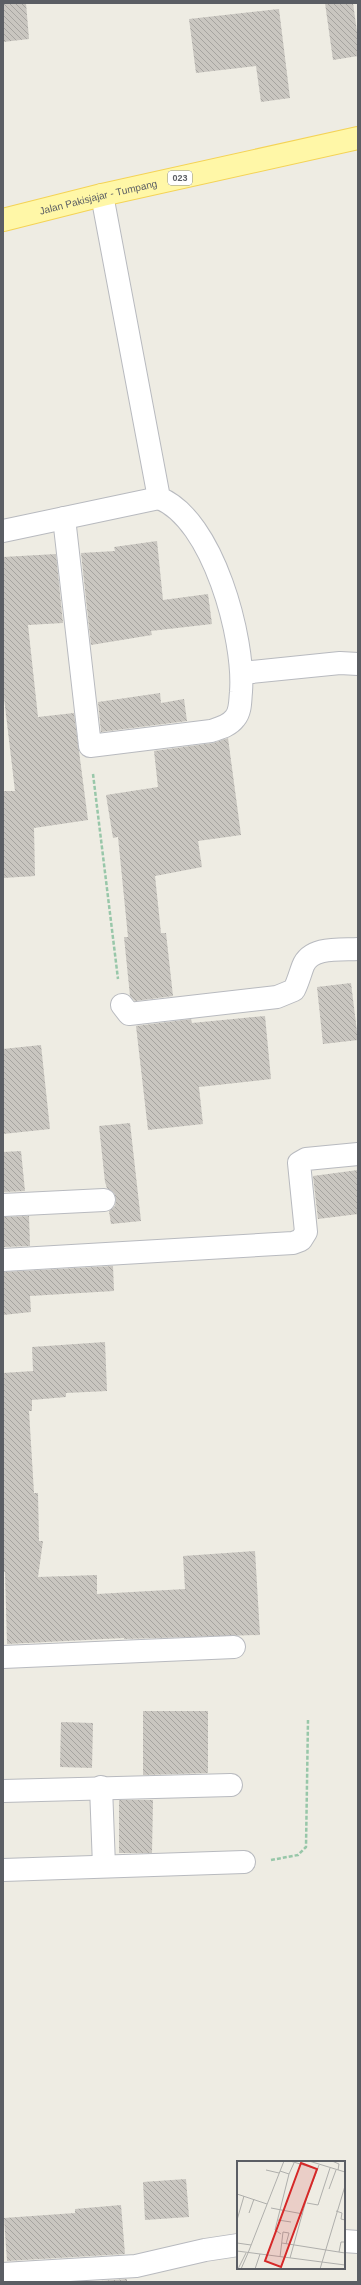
<svg xmlns="http://www.w3.org/2000/svg" width="361" height="2285" viewBox="0 0 361 2285" font-family="Helvetica,sans-serif">
  <style>
    .building { fill: url(#building-back-hatch) }
    .lines { fill: none; stroke-linecap: round; stroke-linejoin: round }
    .minor-casing { stroke: #b8babf; stroke-width: 24 }
    .primary-casing { stroke: #f4d356; stroke-width: 24 }
    .path { stroke: #98c7a9; stroke-width: 2.5; stroke-dasharray: 4 2; stroke-linecap: butt }
    .minor { stroke: #fff; stroke-width: 22 }
    .primary { stroke: #fff7a7; stroke-width: 22 }
    .labels { text-anchor: middle; stroke-width: 3.5; stroke-linejoin: round; paint-order: stroke }
    .shield { fill: #fff; stroke: #8c8e92; stroke-width: 1 }
    .shield-label { font-size: 9px; font-weight: bold; fill: #5b5e64 }
    .street-label { font-size: 10px; fill: #5b5e64; stroke: #fff }
    .inset-road { fill: none; stroke: #afafac; stroke-width: 1 }
    .view { fill: #d62828; fill-opacity: 0.15; stroke: #d62828; stroke-width: 2 }
    .inset-edge { fill: none; stroke: #5b5e64; stroke-width: 2 }
  </style>
  <defs>
    <pattern id="building-back-hatch" width="6" height="6" patternUnits="userSpaceOnUse"><rect width="6" height="6" fill="#c9c6c0"/><path d="M-1 5l2 2M0 0l6 6M5-1l2 2" fill="none" stroke="#a6a4a0"/></pattern>
  </defs>
  <rect width="100%" height="100%" fill="#eeece3"/>
  <!-- building -->
  <g class="building">
    <path d="M3,3H26L29,39L3,42Z"/>
    <path d="M325,3H353L358,39V56L333,60Z"/>
    <path d="M279,9L290,98L261,102L256,66L196,73L189,19Z"/>
    <path d="M157,541L163,600L208,594L212,624L151,631L152,635L91,645L81,553L115,551L114,547Z"/>
    <path d="M56,554L63,623L28,625L38,717L74,713L88,820L34,828L35,876L3,878V791H15L3,689V557Z"/>
    <path d="M160,693L161,703L184,699L187,721L101,732L98,702Z"/>
    <path d="M228,738L241,835L198,841L202,867L155,876L161,933H166L173,996L135,1001L130,996L124,937H128L118,837L113,838L106,795L158,787L154,751L213,743Z"/>
    <path d="M351,983L358,1040L323,1044L317,987Z"/>
    <path d="M265,1016L271,1079L199,1087L203,1124L148,1130L136,1026L191,1019L192,1023Z"/>
    <path d="M41,1045L50,1129L3,1134V1049Z"/>
    <path d="M130,1123L141,1221L111,1224L109,1211L115,1206L116,1199L114,1193L107,1188L105,1182L99,1126Z"/>
    <path d="M21,1151L25,1191L3,1192V1152Z"/>
    <path d="M358,1170V1214L318,1219L313,1176Z"/>
    <path d="M29,1216L30,1246L3,1247V1217Z"/>
    <path d="M113,1266L114,1291L30,1296L31,1312L3,1315V1272Z"/>
    <path d="M105,1342L107,1391L66,1393V1397L32,1400V1411H29L34,1493H38L39,1541H43L38,1577L97,1575V1594L185,1589L183,1556L255,1551L260,1635L124,1639V1638L7,1644L5,1572H3V1373L33,1371L32,1347Z"/>
    <path d="M143,1711H208V1773L143,1775Z"/>
    <path d="M61,1722L93,1723L92,1768L60,1767Z"/>
    <path d="M119,1800H153L152,1853H119Z"/>
    <path d="M186,2179L189,2217L145,2220L143,2182Z"/>
    <path d="M121,2205L125,2254L7,2261L4,2218L75,2213V2209Z"/>
    <path d="M127,2279V2282H100V2281Z"/>
  </g>
  <g class="lines">
    <defs>
      <g id="minor">
        <path d="M64,518L90,746L211,731C220,728 229,726 235,718C241,711 240,700 241,692C245,639 213,519 159,498L102,195"/>
        <path d="M3,531L159,498"/>
        <path d="M242,673L340,663L358,664"/>
        <path d="M122,1005L129,1014L277,997L294,990C298,982 300,974 303,966C311,946 341,950 358,949"/>
        <path d="M3,1205L104,1200"/>
        <path d="M3,1260L293,1243L301,1240L306,1232L299,1163L306,1159L358,1154"/>
        <path d="M3,1657L234,1647"/>
        <path d="M101,1787L104,1866"/>
        <path d="M3,1791L231,1785"/>
        <path d="M3,1870L244,1862"/>
        <path d="M344,2241L358,2242"/>
        <path d="M3,2274L136,2266L205,2250L238,2245"/>
      </g>
      <g id="primary">
        <path id="s1" d="M3,220L102,195L358,138"/>
      </g>
    </defs>
    <!-- minor casing -->
    <use href="#minor" class="minor-casing"/>
    <!-- primary casing -->
    <use href="#primary" class="primary-casing"/>
    <!-- path -->
    <g class="path">
      <path d="M93,774L118,979"/>
      <path d="M271,1860L298,1855L306,1847L308,1720"/>
    </g>
    <!-- minor -->
    <use href="#minor" class="minor"/>
    <!-- primary -->
    <use href="#primary" class="primary"/>
  </g>
  <g class="labels">
    <!-- shield labels -->
    <rect class="shield" x="168" y="171" width="24" height="14" rx="3"/>
    <g class="shield-label">
      <text x="180" y="181">023</text>
    </g>
    <!-- street labels -->
    <g class="street-label">
      <text dy="4" stroke="none"><textPath href="#s1" startOffset="98">Jalan Pakisjajar - Tumpang</textPath></text>
    </g>
  </g>
  <!-- overview -->
  <g transform="translate(237 2161)">
    <rect width="108" height="108" fill="#eeece3"/>
    <path class="inset-road" d="M53,0L80,8M72,0L108,11M95,0L102,3L101,9M29,9L42,12M43,10L52,13L57,2M92,28L99,9M0,33L30,43M70,42L81,44L93,7M34,47L66,53M99,50L105,52L104,58L108,59M12,52L17,38M0,59L7,35M41,59L54,61M44,73L38,69L52,13M0,82L14,84M45,82L108,92M0,90L108,104M102,91L104,81H108M11,92L47,0M43,96L46,71L52,72L49,83M53,97L70,36L82,4M1,108L9,92M4,108L11,92M18,108L23,93M83,108L108,25"/>
    <path class="view" d="M64,2L80,8L44,106L28,100Z"/>
    <rect width="108" height="108" class="inset-edge"/>
  </g>
  <!-- border -->
  <rect width="361" height="2285" fill="none" stroke="#5b5e64" stroke-width="8"/>
</svg>
